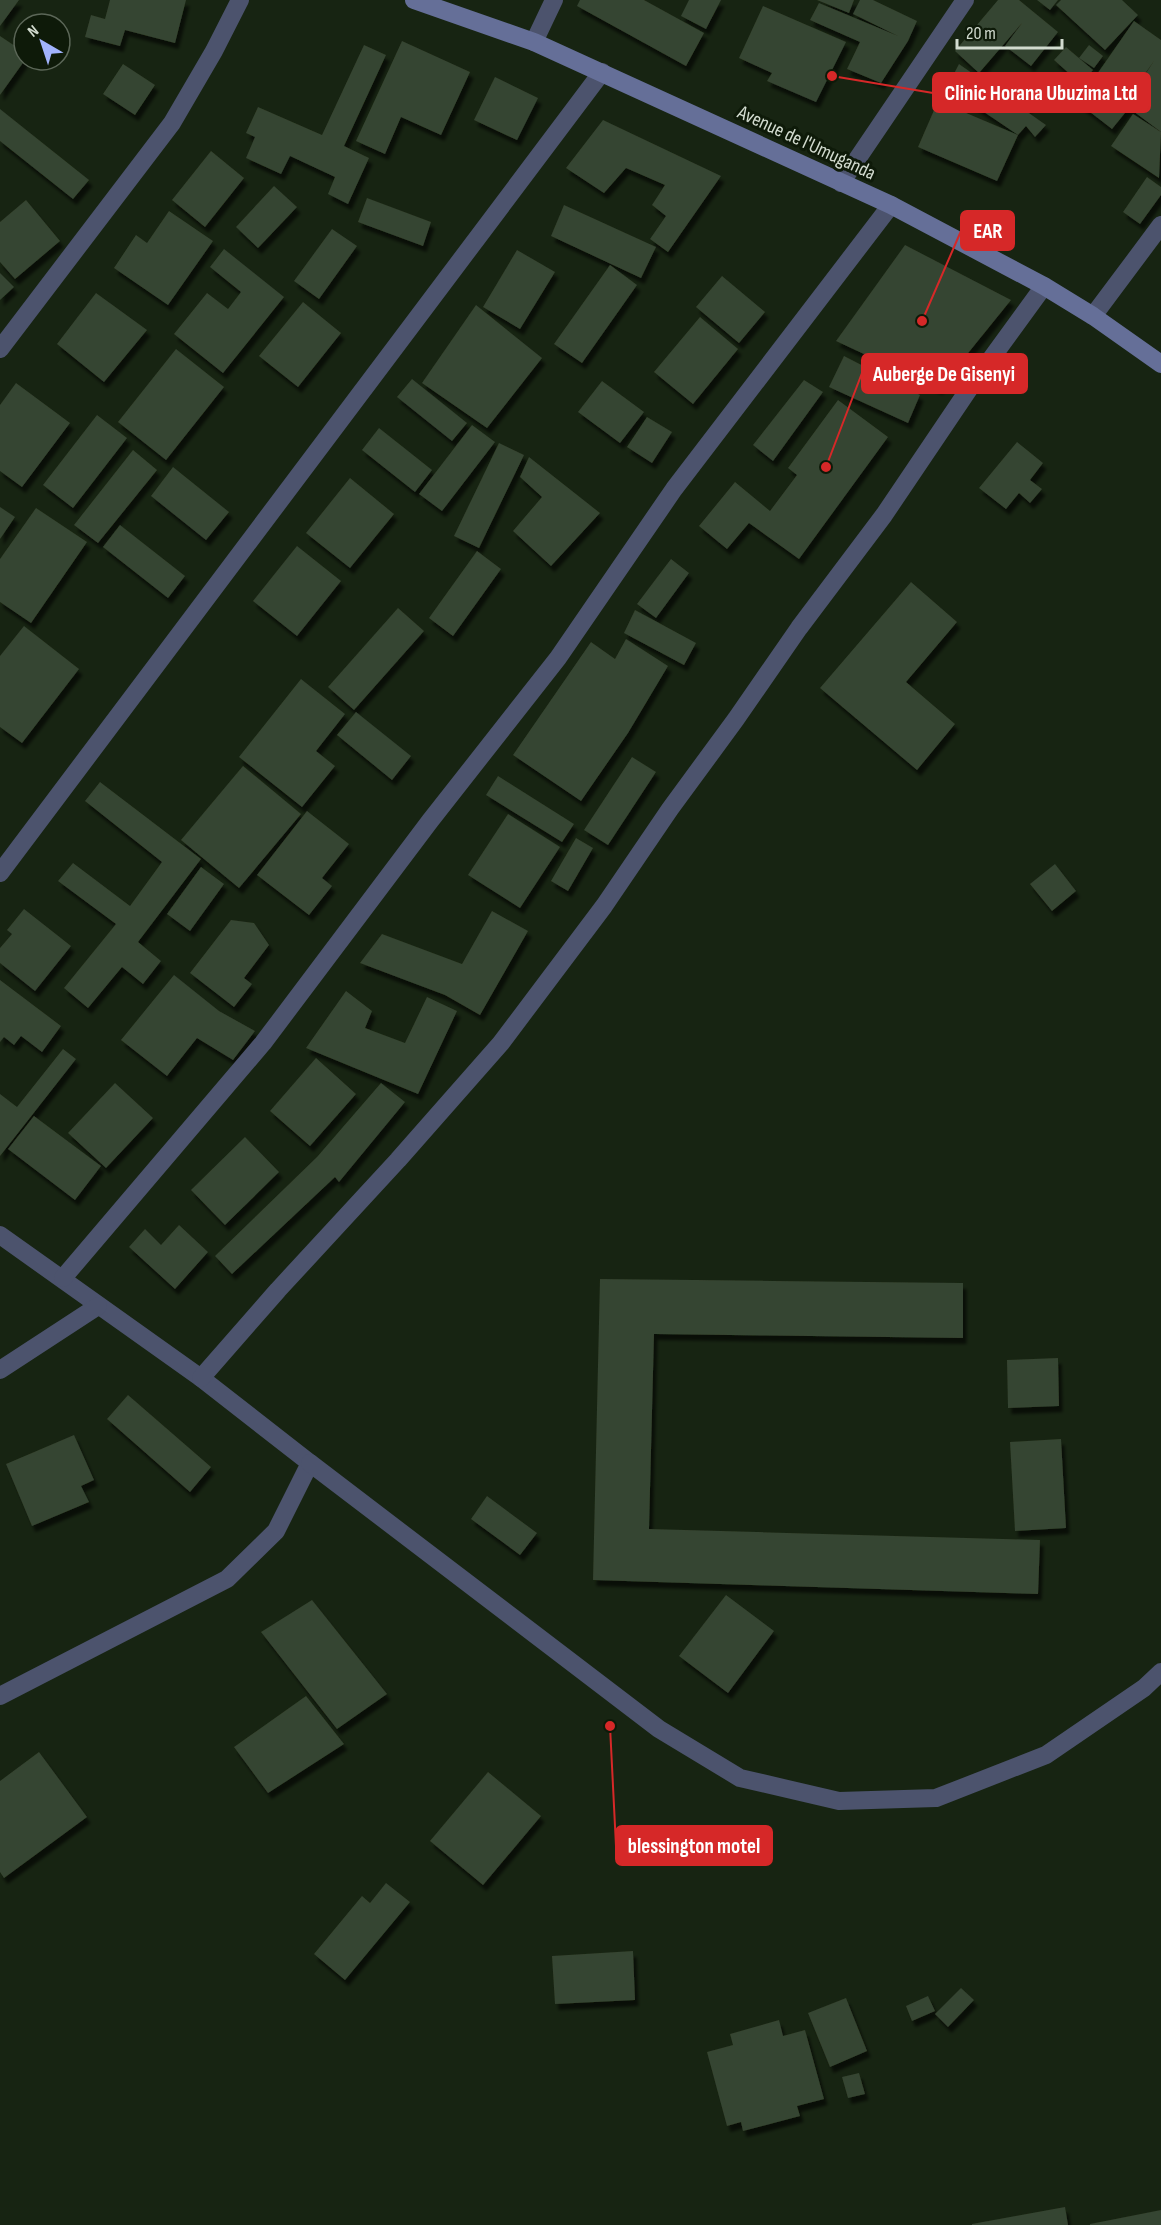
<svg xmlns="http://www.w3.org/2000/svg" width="1161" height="2225" viewBox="0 0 1161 2225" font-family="'Sofia Sans Condensed',sans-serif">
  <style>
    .building { fill: #364430; filter: url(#shadow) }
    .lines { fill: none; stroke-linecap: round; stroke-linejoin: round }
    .street { stroke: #4c536d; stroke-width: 18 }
    .secondary { stroke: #656f98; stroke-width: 18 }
    .labels { text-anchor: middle; stroke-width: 6; stroke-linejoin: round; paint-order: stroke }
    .street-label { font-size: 20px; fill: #d2dbcf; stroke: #0e1a09 }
    .leader { fill: none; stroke: #d62828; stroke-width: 2 }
    .callout-dot { fill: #d62828; stroke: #0e1a09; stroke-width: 2 }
    .callout { fill: #d62828; stroke: #d62828; stroke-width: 2 }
    .callout-label { font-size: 21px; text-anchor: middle; font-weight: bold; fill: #fff }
  </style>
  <defs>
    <filter id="shadow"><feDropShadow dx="3.5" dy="6" stdDeviation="1.5" flood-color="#0009"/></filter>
  </defs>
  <rect width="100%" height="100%" fill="#172412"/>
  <!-- building -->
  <g class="building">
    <path d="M0,0H19L0,26Z"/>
    <path d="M110,0H186L175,43L125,30L120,46L85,37L91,15L105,19Z"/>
    <path d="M580,0H644L704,33L686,66L577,6Z"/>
    <path d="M689,0H721L706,29L681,16Z"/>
    <path d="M817,0H854L849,13Z"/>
    <path d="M860,0H873L917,21L908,41L881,83L847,69L860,42L810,20L819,3L898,36L853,14Z"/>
    <path d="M998,0H1019L1058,32L1031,66L1005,46L1022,23L979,73L955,51Z"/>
    <path d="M1037,0H1058L1050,10Z"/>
    <path d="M1061,0H1122L1138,15L1105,50L1056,5Z"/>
    <path d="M763,6L846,42L816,102L767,81L772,73L739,58Z"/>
    <path d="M1134,21L1161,40V132L1129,108L1112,129L1077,102L1094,81L1125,105L1154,61L1127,99L1095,77Z"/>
    <path d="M0,36L24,52L25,60L0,95Z"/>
    <path d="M402,41L470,72L441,135L401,117L385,154L356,141Z"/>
    <path d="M364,45L386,55L344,146L369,158L348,204L328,194L335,177L290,156L281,174L246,158L255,137L246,133L258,107L322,135Z"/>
    <path d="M1089,45L1103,56L1094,68L1079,58Z"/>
    <path d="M1066,47L1093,70L1081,84L1054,60Z"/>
    <path d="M123,64L155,85L135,115L103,94Z"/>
    <path d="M959,64L1046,125L1035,137L1026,126L1018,135L947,87Z"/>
    <path d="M1038,73L1051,86L1026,109L1014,97Z"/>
    <path d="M495,77L538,98L517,140L474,120Z"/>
    <path d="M938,101L1018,135L997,181L918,147Z"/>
    <path d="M0,109L89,180L73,199L0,141Z"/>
    <path d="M1133,114L1161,132L1159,178L1111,146Z"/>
    <path d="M603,120L721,176L668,252L650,239L666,216L652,205L665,185L626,168L604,193L566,168Z"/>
    <path d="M211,151L244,178L205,227L172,200Z"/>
    <path d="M1147,177L1161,187V195L1140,224L1123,212Z"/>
    <path d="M274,186L297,207L258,248L236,227Z"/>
    <path d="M367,198L431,222L423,246L358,222Z"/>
    <path d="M26,200L60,241L15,279L0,262V222Z"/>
    <path d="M564,205L656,247L641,278L551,236Z"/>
    <path d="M169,211L213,241L168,305L114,268L136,235L147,243Z"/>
    <path d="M332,229L357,246L319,299L294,281Z"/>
    <path d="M905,245L1011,300L939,389L836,341Z"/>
    <path d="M224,249L284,297L223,373L174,334L207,293L228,309L241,292L210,267Z"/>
    <path d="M517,250L555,272L520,329L483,307Z"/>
    <path d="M610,265L637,285L582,363L554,344Z"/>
    <path d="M0,273L14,287L0,300Z"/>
    <path d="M722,276L765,312L739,343L696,307Z"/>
    <path d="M96,293L147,330L104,382L57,344Z"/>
    <path d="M303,302L341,333L298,387L259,356Z"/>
    <path d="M476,305L542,358L487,428L422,383Z"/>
    <path d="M700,317L738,349L693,404L654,372Z"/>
    <path d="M176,349L224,387L166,460L118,422Z"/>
    <path d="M844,356L920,395L908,423L829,387Z"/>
    <path d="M412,379L467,423L452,441L397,397Z"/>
    <path d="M804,380L823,392L773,461L753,445Z"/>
    <path d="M602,381L644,412L620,443L578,412Z"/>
    <path d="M16,383L70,423L22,487L0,471V405Z"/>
    <path d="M838,400L888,437L799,559L749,523L727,549L699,526L735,482L770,511L797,475L788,468Z"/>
    <path d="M97,415L127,438L73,508L43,485Z"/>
    <path d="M647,417L672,432L652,463L627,447Z"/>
    <path d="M472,425L495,442L442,511L419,494Z"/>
    <path d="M379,428L432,470L415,492L362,450Z"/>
    <path d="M1017,442L1043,463L1030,480L1042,489L1030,503L1019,493L1006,509L979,488Z"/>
    <path d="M499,443L524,455L479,548L454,536Z"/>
    <path d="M133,450L157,470L98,543L74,525Z"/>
    <path d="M529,457L600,513L551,566L513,531L542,497L520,477Z"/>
    <path d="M173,467L229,512L206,540L151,496Z"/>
    <path d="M350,478L394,514L350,568L306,533Z"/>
    <path d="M0,507L15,517L0,539Z"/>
    <path d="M36,508L87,542L31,623L0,602V559Z"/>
    <path d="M120,525L185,576L168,598L103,547Z"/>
    <path d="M297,546L341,581L297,636L253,601Z"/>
    <path d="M477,551L501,569L453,636L429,618Z"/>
    <path d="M671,559L689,573L656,618L637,604Z"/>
    <path d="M911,582L957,622L906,682L955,724L917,770L820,688Z"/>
    <path d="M398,608L424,631L354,710L328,687Z"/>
    <path d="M635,610L696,643L684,665L624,633Z"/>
    <path d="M24,626L79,669L22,743L0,727V656Z"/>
    <path d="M626,639L668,666L628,733L581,801L513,755L591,642L615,659Z"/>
    <path d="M301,679L345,714L316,751L335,766L302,807L239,757Z"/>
    <path d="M356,712L411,756L392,780L337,735Z"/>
    <path d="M632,757L656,772L608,845L584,830Z"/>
    <path d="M243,766L301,814L239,888L181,840Z"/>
    <path d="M498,776L574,824L562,842L486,795Z"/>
    <path d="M100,782L201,859L138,942L161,961L143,984L122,967L88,1008L64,988L116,924L58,881L73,863L130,906L162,862L85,801Z"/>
    <path d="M307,811L349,844L322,878L332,886L309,915L257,875Z"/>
    <path d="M508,814L560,847L520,908L468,875Z"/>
    <path d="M576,838L593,848L568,891L551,881Z"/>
    <path d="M1055,864L1076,891L1052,911L1030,884Z"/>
    <path d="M201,867L224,884L190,931L167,914Z"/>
    <path d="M24,909L71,946L35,991L0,963V948L12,934L7,930Z"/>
    <path d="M492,911L528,931L480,1015L445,995L360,963L382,934L462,964Z"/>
    <path d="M231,920L254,923L269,945L244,978L252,984L234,1007L190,973Z"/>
    <path d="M174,975L219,1011L255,1031L233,1060L197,1038L167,1076L121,1040Z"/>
    <path d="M0,980L61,1026L42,1052L21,1036L14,1045L4,1037L0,1042Z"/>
    <path d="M346,991L372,1011L365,1028L405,1043L427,997L457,1011L418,1094L306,1048Z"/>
    <path d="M63,1049L76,1059L0,1156V1094L17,1107Z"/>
    <path d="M316,1058L356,1094L310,1146L270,1111Z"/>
    <path d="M115,1083L153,1118L106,1168L68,1133Z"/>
    <path d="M381,1083L405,1102L339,1182L335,1177L232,1274L215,1256L317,1157Z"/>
    <path d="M34,1116L101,1166L75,1200L8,1149Z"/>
    <path d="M245,1137L279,1172L225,1225L191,1190Z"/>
    <path d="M179,1225L208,1252L175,1289L129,1247L145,1229L161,1245Z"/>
    <path d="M600,1279L963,1283V1338L654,1334L649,1529L1040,1540L1038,1594L593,1580Z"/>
    <path d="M1058,1358L1059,1406L1008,1408L1007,1360Z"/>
    <path d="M128,1395L211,1467L190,1492L107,1419Z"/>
    <path d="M74,1435L94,1480L81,1486L89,1502L32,1526L6,1464Z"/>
    <path d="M1061,1439L1066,1528L1015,1531L1010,1442Z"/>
    <path d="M487,1496L537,1533L520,1555L471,1519Z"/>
    <path d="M726,1595L774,1631L728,1693L679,1656Z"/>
    <path d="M312,1600L387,1694L337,1729L261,1632Z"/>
    <path d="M306,1696L344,1744L268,1793L234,1747Z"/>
    <path d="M39,1752L87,1817L4,1878L0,1872V1781Z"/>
    <path d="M488,1772L541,1816L483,1885L430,1841Z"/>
    <path d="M386,1883L410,1902L345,1980L314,1954L362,1896L370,1903Z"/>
    <path d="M633,1951L635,2000L555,2004L552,1956Z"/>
    <path d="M961,1988L974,2000L948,2027L935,2014Z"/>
    <path d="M928,1996L935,2011L912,2021L906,2006Z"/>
    <path d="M846,1998L867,2051L830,2067L808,2013Z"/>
    <path d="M779,2020L783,2036L805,2030L824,2099L797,2106L800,2116L743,2131L741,2122L727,2126L707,2052L733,2045L730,2034Z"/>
    <path d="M859,2073L865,2094L848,2098L842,2077Z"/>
    <path d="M1065,2207L1068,2225H972V2224Z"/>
    <path d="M1161,2210V2225H1090V2224Z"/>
  </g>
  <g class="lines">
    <!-- street -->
    <g class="street">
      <path d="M534,42L554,0"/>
      <path d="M841,183L965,0"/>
      <path d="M1093,316L1161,225"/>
      <path d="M0,349L172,123L214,51L240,0"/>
      <path d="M0,873L602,72"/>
      <path d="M0,1235L201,1378L310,1463L276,1531L227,1579L0,1696"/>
      <path d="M63,1278L263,1043L430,821L558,658L674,489L891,205"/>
      <path d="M0,1370L98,1306"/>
      <path d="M201,1378L278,1290L398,1160L501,1043L604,906L670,809L736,719L799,628L884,515L969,389L1044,286"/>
      <path d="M310,1463L659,1729L740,1778L839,1801L936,1798L1046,1755L1144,1688L1161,1672"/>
    </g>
    <!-- secondary -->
    <path class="secondary" d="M414,0L534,42L891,205L1044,286L1093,316L1161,364"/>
  </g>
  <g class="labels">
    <!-- street labels -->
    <g class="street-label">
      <text transform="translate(807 142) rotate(25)" y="7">Avenue de l'Umuganda</text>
    </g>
  </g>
  <!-- callouts -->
  <path class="leader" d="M832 76L933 93M922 321L961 231M826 467L862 373M610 1726L616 1846"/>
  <g class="callout-dot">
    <circle cx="832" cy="76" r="6"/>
    <circle cx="922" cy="321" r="6"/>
    <circle cx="826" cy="467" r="6"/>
    <circle cx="610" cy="1726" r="6"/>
  </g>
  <g class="callout">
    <rect x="933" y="73" width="217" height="39" rx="6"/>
    <rect x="961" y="211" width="53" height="39" rx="6"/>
    <rect x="862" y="354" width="165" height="39" rx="6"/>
    <rect x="616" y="1826" width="156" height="39" rx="6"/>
  </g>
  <g class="callout-label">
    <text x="1041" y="100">Clinic Horana Ubuzima Ltd</text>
    <text x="988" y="238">EAR</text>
    <text x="944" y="381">Auberge De Gisenyi</text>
    <text x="694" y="1853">blessington motel</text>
  </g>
  <!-- north arrow -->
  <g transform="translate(42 42) rotate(321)"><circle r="28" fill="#0e1a09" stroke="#5c6758" stroke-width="1.5"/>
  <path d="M0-4.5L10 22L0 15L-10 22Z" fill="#a1b3fd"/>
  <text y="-9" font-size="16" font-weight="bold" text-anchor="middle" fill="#d2dbcf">N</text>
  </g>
  <!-- scale -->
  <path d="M957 39v9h105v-9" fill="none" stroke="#d2dbcf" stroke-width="3"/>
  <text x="966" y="39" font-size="18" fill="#d2dbcf" stroke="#0e1a09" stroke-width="4.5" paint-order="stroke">20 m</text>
</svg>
